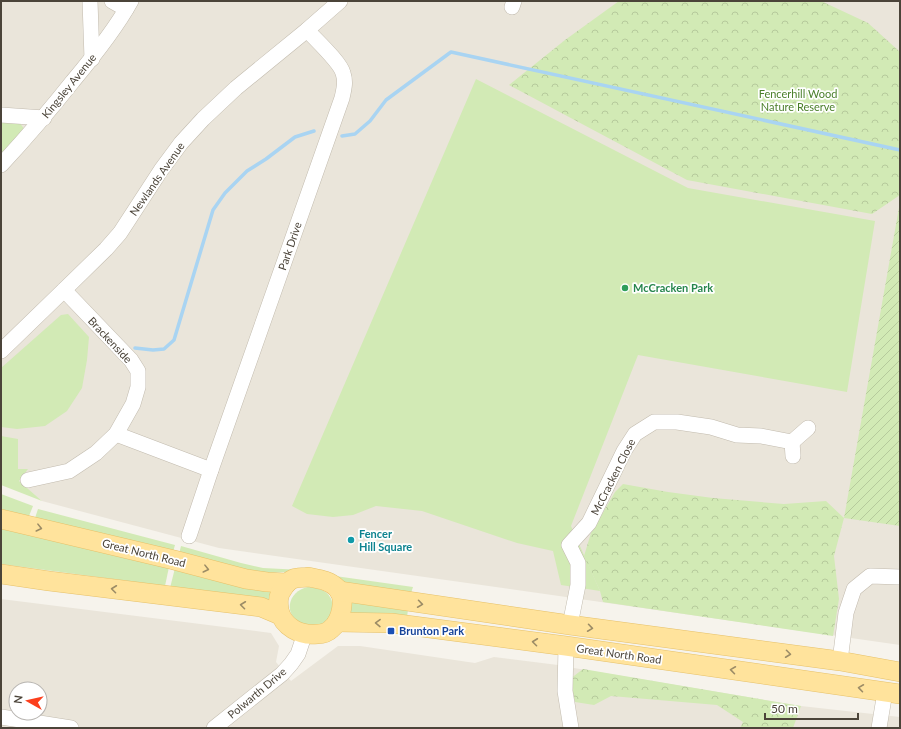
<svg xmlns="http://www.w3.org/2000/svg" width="901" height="729" viewBox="0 0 901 729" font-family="Lato,sans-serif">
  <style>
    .residential { fill: #eae5da; fill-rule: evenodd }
    .grass { fill: #d2eab5 }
    .forest { fill: url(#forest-crowns) }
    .garden { fill: url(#garden-furrows) }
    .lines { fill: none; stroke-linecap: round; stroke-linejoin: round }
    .stream { stroke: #a9d4f2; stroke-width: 3.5 }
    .minor-casing { stroke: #c2bbae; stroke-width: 16 }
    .major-casing { stroke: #e6c16a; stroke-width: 20 }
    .minor { stroke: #fff; stroke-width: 15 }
    .major { stroke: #ffe39c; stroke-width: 19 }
    .oneway { stroke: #9c8c66 }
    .leisure-dot { fill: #2e9e5b; stroke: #fff; stroke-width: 1.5 }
    .culture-dot { fill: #0f9aa8; stroke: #fff; stroke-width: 1.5 }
    .transit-dot { fill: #1a4fb4; stroke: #fff; stroke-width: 1.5 }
    .labels { text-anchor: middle; stroke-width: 3.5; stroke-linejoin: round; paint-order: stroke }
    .street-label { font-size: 11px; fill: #4b4439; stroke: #fff }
    .park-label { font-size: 11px; fill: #4a7f2a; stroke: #fff }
    .leisure-label { font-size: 11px; font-weight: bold; fill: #27864d; stroke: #fff; text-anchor: start }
    .culture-label { font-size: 11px; font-weight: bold; fill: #0d838f; stroke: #fff; text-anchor: start }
    .transit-label { font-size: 11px; font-weight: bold; fill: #164399; stroke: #fff; text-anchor: start }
  </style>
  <defs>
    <pattern id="forest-crowns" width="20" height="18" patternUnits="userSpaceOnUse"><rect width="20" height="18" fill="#d2eab5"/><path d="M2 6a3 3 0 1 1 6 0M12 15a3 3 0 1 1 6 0" fill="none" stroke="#b6ca9c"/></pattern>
    <pattern id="garden-furrows" width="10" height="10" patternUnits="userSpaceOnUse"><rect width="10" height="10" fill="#d2eab5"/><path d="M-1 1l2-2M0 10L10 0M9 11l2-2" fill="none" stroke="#b6ca9c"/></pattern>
  </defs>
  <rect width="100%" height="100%" fill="#f6f3ec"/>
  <!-- residential -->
  <g class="residential">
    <path d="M1,1H900V645L559,596L219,548L42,501L1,466Z"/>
    <path d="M1,599L271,633L279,646L276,662L291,681L338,646H360L475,663L494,657L558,665L561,670L569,671L574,668L801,706L900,717V728H1ZM16,689H40V713H16Z"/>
  </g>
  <!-- grass -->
  <g class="grass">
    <path d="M476,79L688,188L875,221L847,392L638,355L571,526L600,591L561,585L553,551L517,543L422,511L376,506L353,515L333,517L307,514L292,506Z"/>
    <path d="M1,121L19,122L25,130L1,157Z"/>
    <path d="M68,314L89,337L87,360L82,388L67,411L45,426L17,429L1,427V368L61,315Z"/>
    <path d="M1,436L18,439V469H28L19,481L42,501L1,485Z"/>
    <path d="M1,494L33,506L29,516L1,511Z"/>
    <path d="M38,509L175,545L173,552L35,518Z"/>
    <path d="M1,525L169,567L165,586L1,564Z"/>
    <path d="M181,546L241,563L263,568L302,570V571L267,573L252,572L179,554Z"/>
    <path d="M175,568L275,588L272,602L170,588Z"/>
    <path d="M328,575L413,587L410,596L350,586Z"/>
    <path d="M308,587C324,588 335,595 332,612C330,618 325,623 319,625C314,626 309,625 304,624C282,617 287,591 308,587Z"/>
    <path d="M348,600L408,608L407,619L348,614Z"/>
  </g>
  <!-- forest -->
  <g class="forest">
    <path d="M619,1H821L868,23L900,52V195L872,214L687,180L509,85L565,40Z"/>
    <path d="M623,484L668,492L713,498L784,504L826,501L844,518L834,556L839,599L833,636L603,602L600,591L584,556L591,533L615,492Z"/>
    <path d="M583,669L801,706L793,728H740L743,722L717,705L611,696L594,705L575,702L570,679Z"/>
  </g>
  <!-- garden -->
  <path class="garden" d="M900,202V526L844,518Z"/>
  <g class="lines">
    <!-- stream -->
    <g class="stream">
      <path d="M342,136L355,134L370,121L386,100L451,52L900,150"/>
      <path d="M135,348L153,350L164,349L174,340L213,210L225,193L247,171L266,159L295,137L314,131"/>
    </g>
    <defs>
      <g id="minor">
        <path d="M90,1L92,59"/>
        <path d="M112,1L126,9"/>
        <path d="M512,7L514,1"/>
        <path d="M1,115L44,118"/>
        <path d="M1,165C26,138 50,110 73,81C94,56 115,30 131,1"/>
        <path d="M1,351L64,290L106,249L120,233L161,170L181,143L203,119L236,88L307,30L340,1"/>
        <path d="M116,434L211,470"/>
        <path d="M792,442L793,456"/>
        <path d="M28,480L69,471L96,453L116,434L133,404L138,387V371L131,360L64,290"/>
        <path d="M189,536L211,470L342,98C344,89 346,82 343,73C340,62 316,40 307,30"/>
        <path d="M570,625L578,585V563L569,545L589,523L624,451L635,434L654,422H677L711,427L737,435L761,436L792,442L808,428"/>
        <path d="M566,646L565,691L571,728"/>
        <path d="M840,661L846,613L854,589L870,576L900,577"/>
        <path d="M1,717L71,728"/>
        <path d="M214,728L282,674L291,664L298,654L305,633"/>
        <path d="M879,728L885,692"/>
      </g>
      <g id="major">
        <path d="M1,519L174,560L246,579L267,582L287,583"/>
        <path d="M1,574L49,581L261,607L280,615"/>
        <path d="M308,577C318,579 329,580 337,588C347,598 341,621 331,629C327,633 321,634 317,634C300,636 283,627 279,610C278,603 278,595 282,590C285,585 288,581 293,579C298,577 303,578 308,577Z"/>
        <path d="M339,591L570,625L840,661L900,672"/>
        <path d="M337,622L391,623L566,646L900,694"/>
      </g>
    </defs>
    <!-- minor casing -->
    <use href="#minor" class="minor-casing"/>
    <!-- major casing -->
    <use href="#major" class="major-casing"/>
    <!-- minor -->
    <use href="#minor" class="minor"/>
    <!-- major -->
    <use href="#major" class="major"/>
  </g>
  <!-- one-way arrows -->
  <defs><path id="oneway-chevron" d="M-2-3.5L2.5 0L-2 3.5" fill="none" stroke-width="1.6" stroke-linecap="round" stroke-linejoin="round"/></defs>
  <g class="oneway">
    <use href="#oneway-chevron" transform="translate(39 528) rotate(14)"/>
    <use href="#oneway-chevron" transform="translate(206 569) rotate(14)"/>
    <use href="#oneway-chevron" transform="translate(114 589) rotate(-173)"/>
    <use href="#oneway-chevron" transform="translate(420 604) rotate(8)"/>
    <use href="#oneway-chevron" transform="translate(243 605) rotate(-173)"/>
    <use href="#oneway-chevron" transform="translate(378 623) rotate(-179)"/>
    <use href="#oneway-chevron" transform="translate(590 628) rotate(8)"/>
    <use href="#oneway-chevron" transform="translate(535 642) rotate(-173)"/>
    <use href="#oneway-chevron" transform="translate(788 654) rotate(7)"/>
    <use href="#oneway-chevron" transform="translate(733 670) rotate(-172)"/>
    <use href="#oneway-chevron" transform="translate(861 688) rotate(-172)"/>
  </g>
  <!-- markers -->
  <circle class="leisure-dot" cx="625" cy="288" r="4"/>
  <circle class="culture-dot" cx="351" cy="540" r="4"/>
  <rect class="transit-dot" x="387" y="627" width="8" height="8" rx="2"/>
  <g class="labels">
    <!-- street labels -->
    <g class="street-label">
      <text transform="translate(69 86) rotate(-51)" y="4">Kingsley Avenue</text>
      <text transform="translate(157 179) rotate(-55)" y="4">Newlands Avenue</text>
      <text transform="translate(290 246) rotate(-71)" y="4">Park Drive</text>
      <text transform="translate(110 340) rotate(47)" y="4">Brackenside</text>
      <text transform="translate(613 477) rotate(-63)" y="4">McCracken Close</text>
      <text transform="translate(144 553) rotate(14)" y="4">Great North Road</text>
      <text transform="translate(619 654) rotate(8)" y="4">Great North Road</text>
      <text transform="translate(257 693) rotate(-40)" y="4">Polwarth Drive</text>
    </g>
    <!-- park labels -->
    <g class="park-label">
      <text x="798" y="98">Fencerhill Wood<tspan x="798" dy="13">Nature Reserve</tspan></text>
    </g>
    <!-- leisure labels -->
    <g class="leisure-label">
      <text x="633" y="292">McCracken Park</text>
    </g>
    <!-- culture labels -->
    <g class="culture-label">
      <text x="359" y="538">Fencer<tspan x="359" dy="13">Hill Square</tspan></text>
    </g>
    <!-- transit labels -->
    <g class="transit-label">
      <text x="399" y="635">Brunton Park</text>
    </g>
  </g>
  <!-- border -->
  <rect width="901" height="729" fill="none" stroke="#4b4439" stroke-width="4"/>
  <!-- north arrow -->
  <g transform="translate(28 701) rotate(278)"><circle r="19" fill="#ffffff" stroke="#b7b4b0"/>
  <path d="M0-3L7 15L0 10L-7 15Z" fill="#fc3f1d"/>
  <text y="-6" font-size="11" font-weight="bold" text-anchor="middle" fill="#4b4439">N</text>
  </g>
  <!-- scale -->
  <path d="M765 713v6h93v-6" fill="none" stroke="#4b4439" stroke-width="2"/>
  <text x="771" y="713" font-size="12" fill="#4b4439" stroke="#ffffff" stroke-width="3" paint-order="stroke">50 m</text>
</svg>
